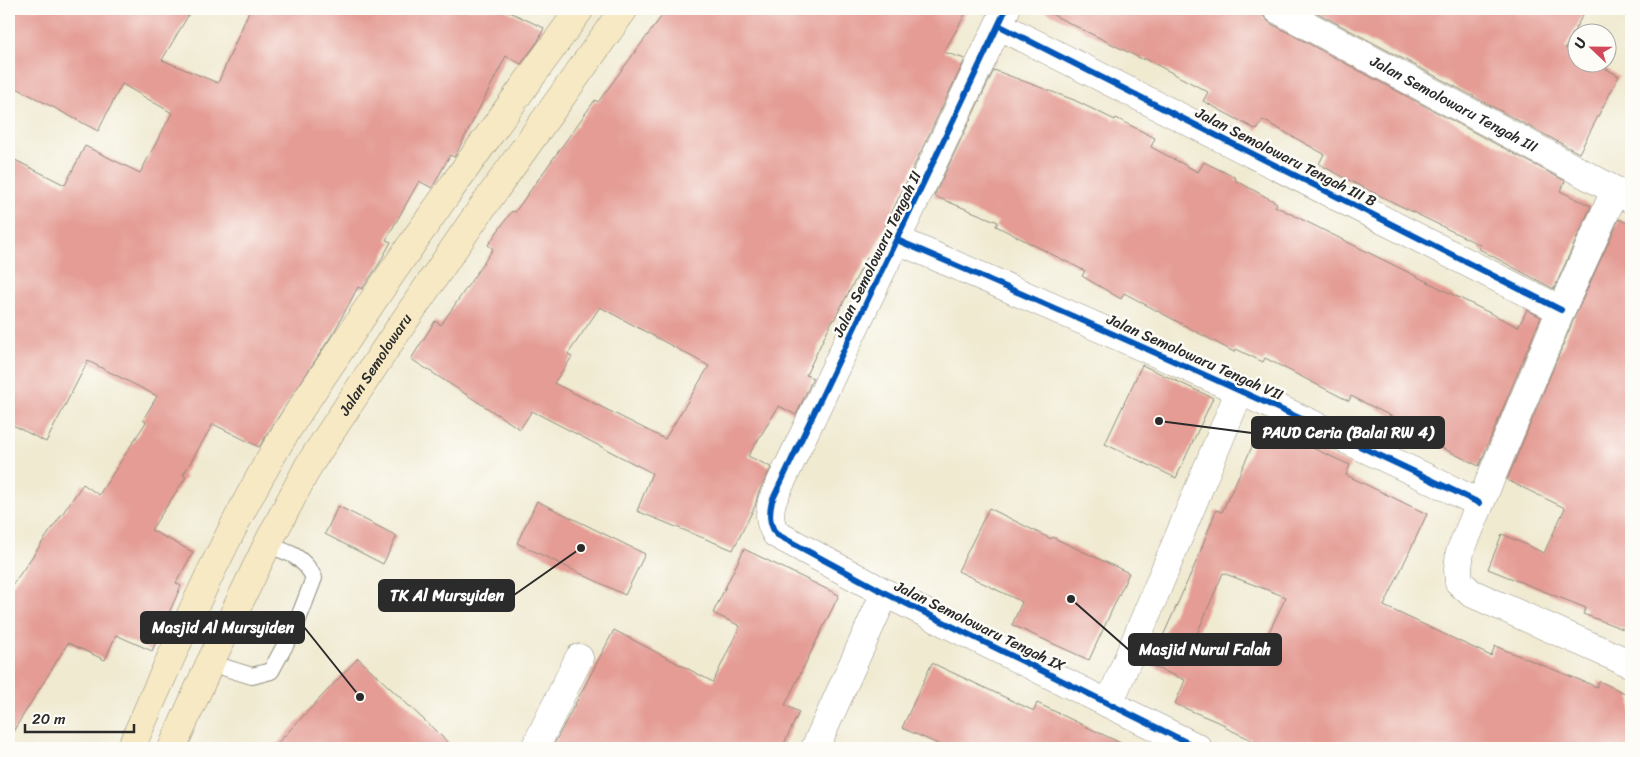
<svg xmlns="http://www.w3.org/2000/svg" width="1640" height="757" viewBox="0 0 1640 757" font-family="Sriracha,sans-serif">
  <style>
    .building { fill: #e49c94; fill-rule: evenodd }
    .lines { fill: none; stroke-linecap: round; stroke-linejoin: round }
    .lane-casing { stroke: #8e8a7e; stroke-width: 18 }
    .street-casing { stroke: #8e8a7e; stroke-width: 29 }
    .secondary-casing { stroke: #8e8a7e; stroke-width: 29 }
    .lane { stroke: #fff; stroke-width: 16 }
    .street { stroke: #fff; stroke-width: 28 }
    .secondary { stroke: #f6e9c3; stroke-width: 28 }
    .cycleway-casing { stroke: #fdfcf7; stroke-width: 9 }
    .cycleway { stroke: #0057b8; stroke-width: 6 }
    .labels { text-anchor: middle; stroke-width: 5; stroke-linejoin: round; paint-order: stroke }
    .street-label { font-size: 15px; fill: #2b2b2b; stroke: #fdfcf7 }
    .leader { fill: none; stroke: #2b2b2b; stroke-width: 2 }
    .callout-dot { fill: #2b2b2b; stroke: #fdfcf7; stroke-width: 2 }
    .callout { fill: #2b2b2b; stroke: #2b2b2b; stroke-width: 2 }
    .callout-label { font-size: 16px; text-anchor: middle; font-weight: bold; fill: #fff }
  </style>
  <rect width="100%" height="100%" fill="#fdfcf7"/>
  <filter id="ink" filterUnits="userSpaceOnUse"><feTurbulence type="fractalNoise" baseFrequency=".02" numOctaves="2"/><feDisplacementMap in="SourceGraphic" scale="10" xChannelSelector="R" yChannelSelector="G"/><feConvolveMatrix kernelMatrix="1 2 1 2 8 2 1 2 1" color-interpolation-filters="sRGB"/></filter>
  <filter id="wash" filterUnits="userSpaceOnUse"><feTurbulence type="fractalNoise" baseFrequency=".0096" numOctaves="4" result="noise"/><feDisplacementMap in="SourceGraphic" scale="20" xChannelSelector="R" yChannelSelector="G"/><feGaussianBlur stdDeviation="1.12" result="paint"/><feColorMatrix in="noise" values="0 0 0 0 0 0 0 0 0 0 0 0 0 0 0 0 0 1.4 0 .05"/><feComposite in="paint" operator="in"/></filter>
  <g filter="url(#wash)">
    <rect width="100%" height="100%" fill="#f0ead1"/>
    <g id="blocks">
      <!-- building -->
      <g class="building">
        <path d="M18,9H192L162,60L218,83L250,9H503L544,28L538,41L521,64L506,56L455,156L454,157L450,155L432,188L419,181L386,240L391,242L379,264L362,289L358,287L335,330L259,447L213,424L183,475L186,477L151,530L193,552L176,583L181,586L152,651L116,635L105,660L68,643L9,738V590L83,484L99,495L146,422L143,420L157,396L88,361L46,442L9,423V157L65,185L85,146L140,173L172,113L122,84L98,131L9,84V24Z"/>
        <path d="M667,9H968L944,52L965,59L872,254L869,259L867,258L834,320L833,319L806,375L813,378L796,415L779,406L748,456L771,467L758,494L755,506L733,550L637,511L652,473L532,411L520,429L411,359L435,321L441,325L493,249L488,245L512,211L515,212L595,100L598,102ZM600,307L709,366L665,439L554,383L572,357L568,354Z"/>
        <path d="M1041,9H1261L1264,17L1270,23L1565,181L1560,191L1591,206L1554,289L1479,249L1480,245L1356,184L1319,164L1324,154L1263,120L1257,130L1203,101L1208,92L1144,58V60Z"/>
        <path d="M1310,9H1586L1565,48L1578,54V62H1594L1619,76L1579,153Z"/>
        <path d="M994,70L1074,100L1115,120L1116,118L1155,138L1151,147L1198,172L1204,162L1236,178L1235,180L1277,203L1275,206L1518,327L1527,310L1541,317L1479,466L1401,428L1403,422L1351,396L1349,401L1265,358L1263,362L1236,349L1234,352L1124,293L1121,299L1082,276L1085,271L996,226L998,222L934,196Z"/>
        <path d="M1619,219L1631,225V632L1583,614L1586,608L1488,569L1502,534L1544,553L1565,508L1507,480L1575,316Z"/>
        <path d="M1142,365L1213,398L1176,478L1105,444Z"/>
        <path d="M1262,425L1350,465L1346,475L1427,514L1384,606L1491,656L1495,646L1597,687L1599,681L1631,696V748H1269L1224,727L1225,725L1175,704L1185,680L1150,665L1197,560L1216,510L1222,512ZM1223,573L1286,597L1255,661L1196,636Z"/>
        <path d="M537,501L645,554L625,595L517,543Z"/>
        <path d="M338,506L397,536L383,564L325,534Z"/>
        <path d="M989,508L1051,539L1052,537L1129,573L1089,660L1012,625L1022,602L958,571Z"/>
        <path d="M744,549L839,595L785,705L799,712L782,748H552L614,630L713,682L740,626L713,613Z"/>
        <path d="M358,658L454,748H273Z"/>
        <path d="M932,663L1034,711L1037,703L1131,748H947L902,728Z"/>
      </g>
    </g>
  </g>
  <g filter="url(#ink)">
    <use href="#blocks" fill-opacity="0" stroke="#8e8a7e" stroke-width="1"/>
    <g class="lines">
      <defs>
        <path id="lane" d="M210,663L252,676L271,671L296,625L314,578C304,557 289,552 267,545"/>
        <g id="street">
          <path d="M1006,9L772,501C769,514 769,523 776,534L885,593L1198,748"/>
          <path id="s1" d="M1277,9L1631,199"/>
          <path d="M1000,26L1561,310"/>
          <path d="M1615,191L1561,310L1460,552L1458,569L1459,582L1471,593L1631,664"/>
          <path d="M897,240C1093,324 1288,410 1479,503"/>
          <path d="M1109,704L1240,390"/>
          <path d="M535,748L579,658"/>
          <path d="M815,748L885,593"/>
        </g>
        <g id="secondary">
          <path d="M131,748C175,647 220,546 275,450C296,414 321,379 344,344C419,230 500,120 580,9"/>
          <path id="s2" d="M172,748L210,663L267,545L309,465L394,336L472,222L624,9"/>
        </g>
      </defs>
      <!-- lane casing -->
      <use href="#lane" class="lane-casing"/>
      <!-- street casing -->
      <use href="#street" class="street-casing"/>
      <!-- secondary casing -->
      <use href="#secondary" class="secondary-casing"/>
      <!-- lane -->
      <use href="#lane" class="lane"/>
      <!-- street -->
      <use href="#street" class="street"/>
      <!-- secondary -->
      <use href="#secondary" class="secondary"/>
      <defs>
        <g id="cycleway">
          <path d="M1006,9L772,501C769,514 769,523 776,534L885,593L1198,748"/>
          <path d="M1000,26L1561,310"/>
          <path d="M897,240C1093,324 1288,410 1479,503"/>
        </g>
      </defs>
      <!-- cycleway casing -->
      <use href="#cycleway" class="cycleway-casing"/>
      <!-- cycleway -->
      <use href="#cycleway" class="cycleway"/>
    </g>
  </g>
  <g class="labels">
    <!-- street labels -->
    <g class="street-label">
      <text dy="5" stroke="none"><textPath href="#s1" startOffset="201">Jalan Semolowaru Tengah III</textPath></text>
      <text transform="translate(1286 157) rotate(27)" y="5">Jalan Semolowaru Tengah III B</text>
      <text transform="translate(877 254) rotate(-64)" y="5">Jalan Semolowaru Tengah II</text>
      <text transform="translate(1195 357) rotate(24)" y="5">Jalan Semolowaru Tengah VII</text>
      <text dy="5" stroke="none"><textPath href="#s2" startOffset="435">Jalan Semolowaru</textPath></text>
      <text transform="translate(980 626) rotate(26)" y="5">Jalan Semolowaru Tengah IX</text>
    </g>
  </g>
  <!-- callouts -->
  <path class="leader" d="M1159 421L1252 433M581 548L514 595M360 697L304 627M1071 599L1129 650"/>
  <g class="callout-dot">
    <circle cx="1159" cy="421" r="5"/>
    <circle cx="581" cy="548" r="5"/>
    <circle cx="360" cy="697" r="5"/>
    <circle cx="1071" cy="599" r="5"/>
  </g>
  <g class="callout">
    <rect x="1252" y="417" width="192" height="31" rx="5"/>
    <rect x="379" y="580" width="135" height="31" rx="5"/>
    <rect x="141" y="612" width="163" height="31" rx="5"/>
    <rect x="1129" y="634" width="152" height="31" rx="5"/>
  </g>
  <g class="callout-label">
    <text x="1348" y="438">PAUD Ceria (Balai RW 4)</text>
    <text x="447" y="601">TK Al Mursyiden</text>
    <text x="223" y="633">Masjid Al Mursyiden</text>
    <text x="1205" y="655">Masjid Nurul Falah</text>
  </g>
  <!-- margin -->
  <rect width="1640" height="757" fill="none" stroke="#fdfcf7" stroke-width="30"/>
  <!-- north arrow -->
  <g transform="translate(1592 48) rotate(292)"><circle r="24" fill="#fdfcf7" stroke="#a9a8a5"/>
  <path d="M0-4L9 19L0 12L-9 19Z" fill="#d1495b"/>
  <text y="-8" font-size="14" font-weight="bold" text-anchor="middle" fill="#2b2b2b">U</text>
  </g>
  <!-- scale -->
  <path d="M25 724v8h109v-8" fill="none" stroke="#2b2b2b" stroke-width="2.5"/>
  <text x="32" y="724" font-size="15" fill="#2b2b2b" stroke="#fdfcf7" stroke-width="4" paint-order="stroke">20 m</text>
</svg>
